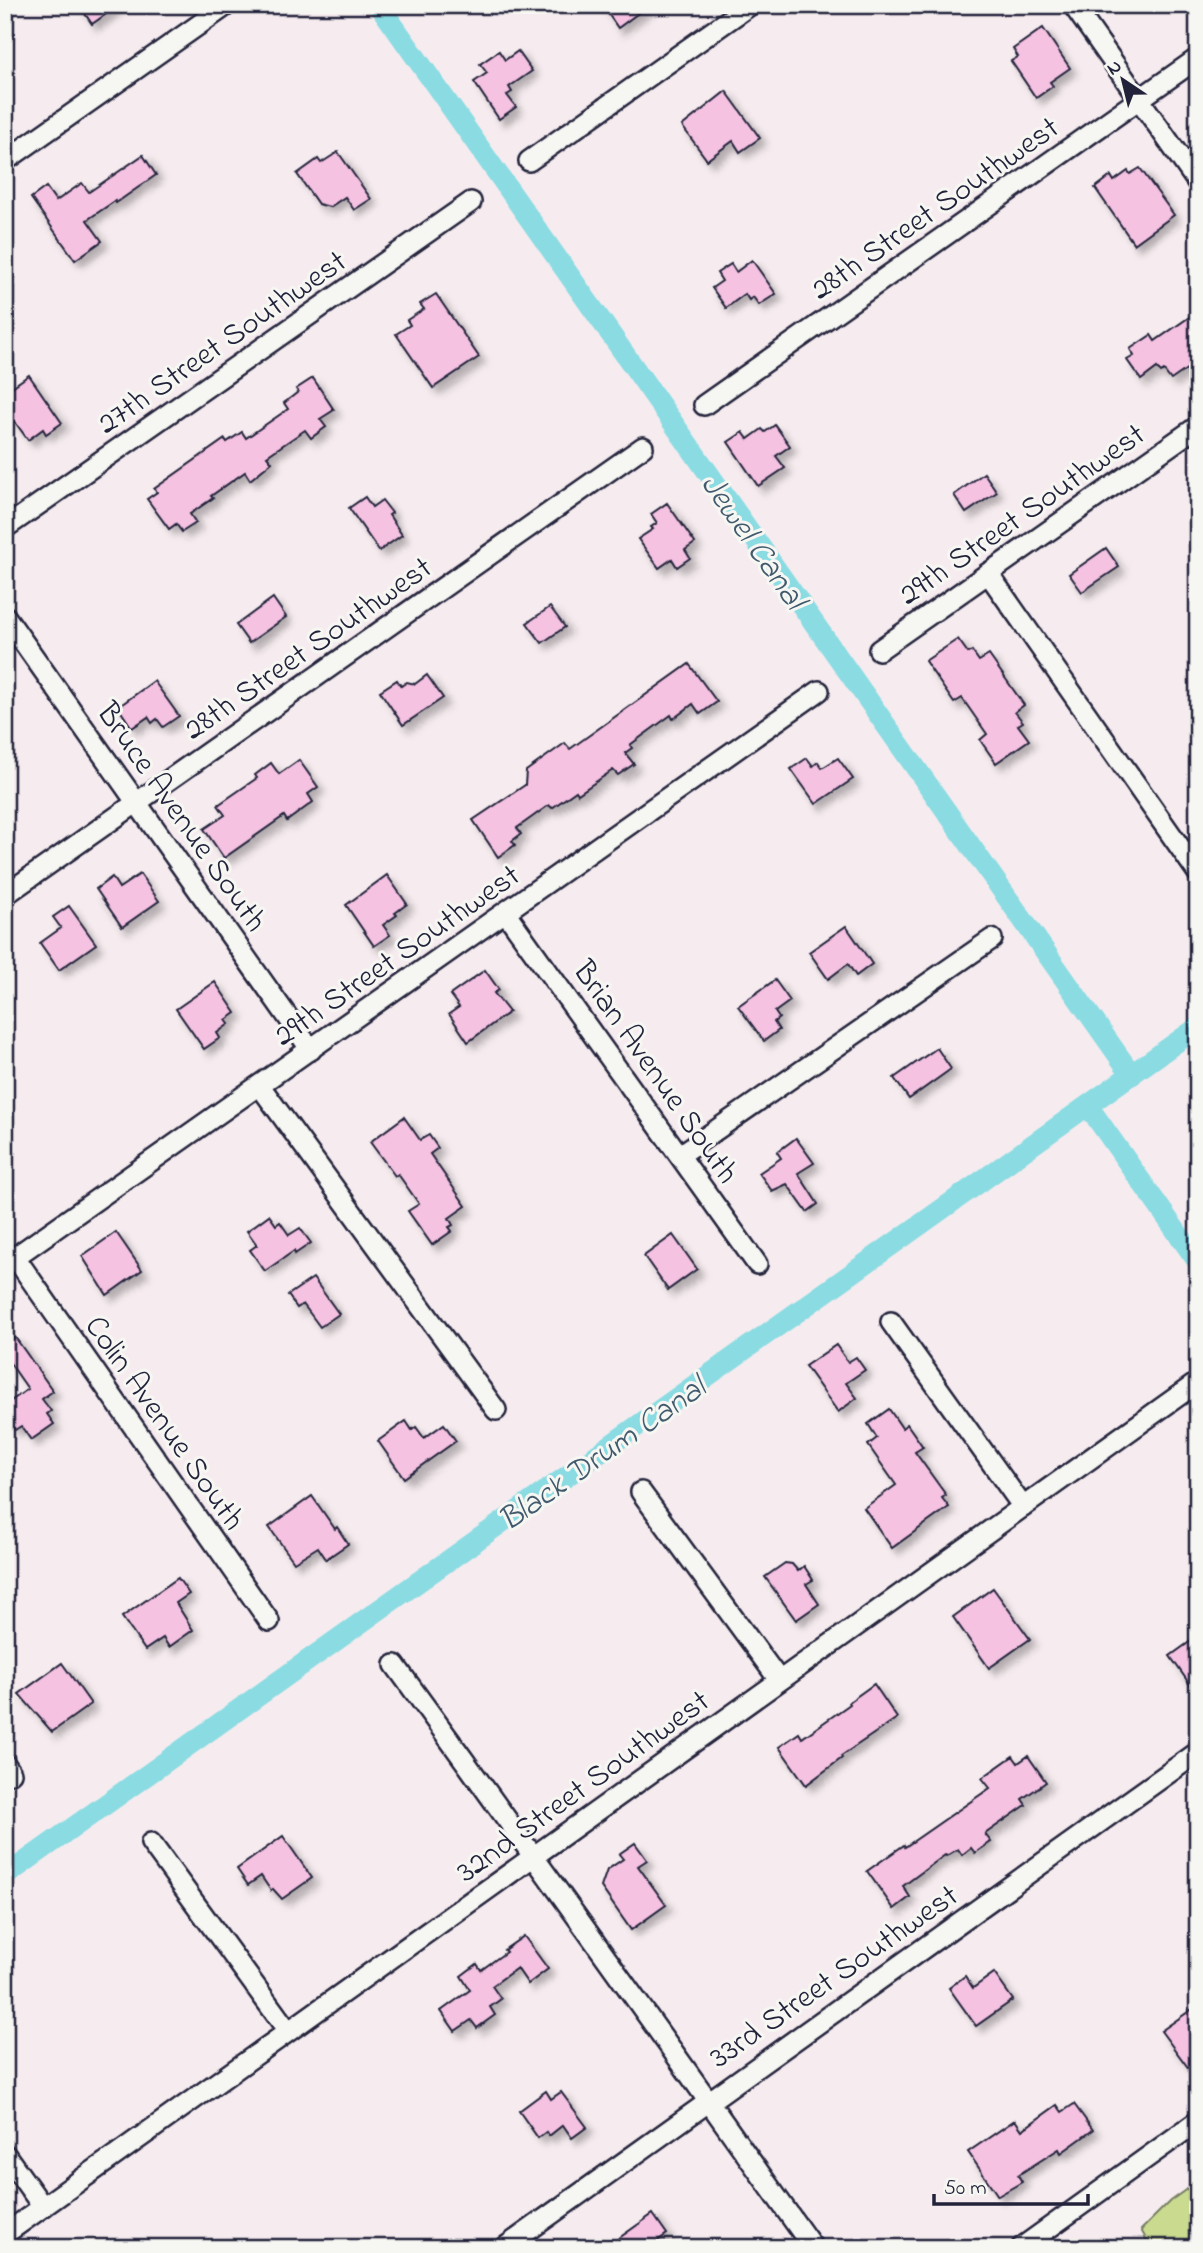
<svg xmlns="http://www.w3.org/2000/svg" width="1203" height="2253" viewBox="0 0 1203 2253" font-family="'Indie Flower',sans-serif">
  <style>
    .green { fill: #cadb8f; stroke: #767e65; stroke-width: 2 }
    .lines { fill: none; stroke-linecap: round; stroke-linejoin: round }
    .canal { stroke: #8adbe2; stroke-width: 21 }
    .building { fill: #f5c2e1; stroke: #22223b; stroke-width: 2; filter: url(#shadow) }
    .minor-casing { stroke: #22223b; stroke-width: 24 }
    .minor { stroke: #f6f6f2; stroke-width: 19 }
    .labels { text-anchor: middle; stroke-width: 6; stroke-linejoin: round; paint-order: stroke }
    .street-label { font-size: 32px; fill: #22223b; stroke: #f6f6f2 }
    .water-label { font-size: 33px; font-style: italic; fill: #415a6d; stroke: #f6f6f2 }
  </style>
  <defs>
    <filter id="shadow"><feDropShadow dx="6" dy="6" stdDeviation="3.5" flood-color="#0004"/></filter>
  </defs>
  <rect width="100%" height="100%" fill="#f6ecef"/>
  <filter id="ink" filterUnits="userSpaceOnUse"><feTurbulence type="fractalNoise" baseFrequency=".0143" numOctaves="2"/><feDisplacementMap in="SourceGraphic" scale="14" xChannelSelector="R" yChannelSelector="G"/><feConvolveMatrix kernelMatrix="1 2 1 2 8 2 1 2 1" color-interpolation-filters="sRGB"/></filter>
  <g filter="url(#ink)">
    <!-- green -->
    <path class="green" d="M1198,2181V2248H1151L1141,2230L1170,2201Z"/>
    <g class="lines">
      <!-- canal -->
      <g class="canal">
        <path d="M379,5L1132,1075"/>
        <path d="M1088,1106L1198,1262"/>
        <path d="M5,1876L1198,1027"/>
      </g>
    </g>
    <!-- building -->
    <g class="building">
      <path d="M79,5H119L92,24Z"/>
      <path d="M602,5H649L618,28Z"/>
      <path d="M1043,28L1070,68L1050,82L1053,86L1036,98L1011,61L1018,57L1013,49Z"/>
      <path d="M499,51L505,60L518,51L532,71L509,87L512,92L507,95L516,107L499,119L474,82L487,73L480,64Z"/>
      <path d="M726,91L760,138L740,152L733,141L707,160L682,126Z"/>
      <path d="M338,152L371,199L354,210L345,197L330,207L318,204L297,174L318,159L321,163Z"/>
      <path d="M143,155L156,175L116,203L115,201L87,220L102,241L75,260L31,198L46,187L56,201L82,183L89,192Z"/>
      <path d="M1140,168L1174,215L1134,244L1095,188L1111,176L1114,181L1128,171L1130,174Z"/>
      <path d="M752,260L776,294L759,305L753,297L749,300L745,294L726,308L712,288L722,281L717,273L731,264L736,272Z"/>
      <path d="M436,294L479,357L433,388L396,334L410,325L407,320L424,309L420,304Z"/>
      <path d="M1198,311V361L1171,380L1164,371L1161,373L1157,368L1141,380L1127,360L1134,356L1130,349L1151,335L1155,341Z"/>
      <path d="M29,375L62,423L46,434L43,429L28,440L5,408V392Z"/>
      <path d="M313,378L334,410L320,419L326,427L311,438L305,430L267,456L272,462L250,480L245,472L211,496L213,498L190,514L196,523L182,532L176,524L169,529L147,499L157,492L154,489L225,439L227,442L242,432L246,438L288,409L284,403L298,392L296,389Z"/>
      <path d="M775,425L790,446L776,456L785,468L758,486L728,442L743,432L748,439L762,429L765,432Z"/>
      <path d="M984,473L997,492L966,513L954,495Z"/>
      <path d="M365,497L372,507L382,500L392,513L389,515L402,535L379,551L349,508Z"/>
      <path d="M667,503L695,543L685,550L690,558L677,567L672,559L659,568L638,539L653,529L651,527L657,523L651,514Z"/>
      <path d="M1106,548L1119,567L1082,592L1069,574Z"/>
      <path d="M273,598L286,617L249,643L236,625Z"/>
      <path d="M550,607L565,627L542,643L527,623Z"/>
      <path d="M958,639L968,653L972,651L979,661L989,655L1024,705L1015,712L1023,722L1018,725L1029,740L996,763L980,740L987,734L962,698L954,703L925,661Z"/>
      <path d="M689,664L717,702L700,714L693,704L673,719L671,715L630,745L632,748L625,753L634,764L618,775L613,770L578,794L576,791L552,808L549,805L517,828L521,834L512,841L515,845L498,857L473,820L525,785L526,771L565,743L570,749Z"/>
      <path d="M427,675L443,698L403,725L380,691L397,680L401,686L407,682L415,684Z"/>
      <path d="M154,681L179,716L163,727L157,719L152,723L148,717L132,728L118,707Z"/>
      <path d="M807,758L813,766L818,762L822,768L838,758L853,779L816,804L791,769Z"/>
      <path d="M299,760L318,787L308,794L313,802L287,821L284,816L224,858L204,829L225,815L218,805L257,778L255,775L271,763L279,774Z"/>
      <path d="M140,874L159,901L122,927L96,889L112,877L119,888Z"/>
      <path d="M387,875L407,904L395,913L397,915L383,925L390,935L374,946L346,905Z"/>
      <path d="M69,906L96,944L59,970L40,943L61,928L53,917Z"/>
      <path d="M846,926L872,964L856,976L848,964L828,979L809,952Z"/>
      <path d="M485,970L499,990L494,993L509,1012L468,1042L449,1014L459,1007L450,995Z"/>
      <path d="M775,980L790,1001L775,1012L779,1018L774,1022L779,1030L764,1041L738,1006Z"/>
      <path d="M215,982L236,1013L226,1020L229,1024L217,1033L220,1038L204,1049L176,1009Z"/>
      <path d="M937,1048L951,1069L909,1099L894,1078Z"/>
      <path d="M404,1117L420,1140L429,1135L438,1148L430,1154L466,1206L449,1218L453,1225L449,1227L452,1231L432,1245L408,1211L419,1204L398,1174L395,1176L370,1142Z"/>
      <path d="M796,1138L814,1163L798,1173L818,1204L807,1212L787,1184L772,1191L759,1173L781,1158L777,1152Z"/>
      <path d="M269,1215L276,1225L280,1222L289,1235L300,1228L311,1243L295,1254L294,1251L265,1271L250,1250L257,1245L247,1231Z"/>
      <path d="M116,1232L142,1270L107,1295L82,1256Z"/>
      <path d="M673,1235L697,1269L668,1290L644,1256Z"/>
      <path d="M313,1278L339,1314L320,1327L303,1304L297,1308L288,1295Z"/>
      <path d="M15,1337L53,1391L42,1399L51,1411L47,1414L54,1424L31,1440L21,1426L15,1430L5,1416V1405L28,1389L5,1356V1344Z"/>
      <path d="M836,1345L848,1362L856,1357L865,1370L846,1383L857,1398L838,1412L805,1366Z"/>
      <path d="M889,1409L902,1428L907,1424L923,1447L915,1452L946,1495L942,1498L949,1507L892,1548L864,1508L896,1485L868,1445L877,1438L868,1424Z"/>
      <path d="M406,1421L412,1430L416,1427L424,1438L444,1424L456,1441L404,1478L378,1441Z"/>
      <path d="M312,1496L335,1529L337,1527L348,1544L326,1559L318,1547L294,1562L269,1527Z"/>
      <path d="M785,1563L792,1564L798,1571L804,1566L813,1580L806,1584L819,1604L796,1620L765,1577Z"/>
      <path d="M178,1578L189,1594L176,1603L193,1630L169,1647L163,1638L145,1650L122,1617Z"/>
      <path d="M993,1588L1030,1639L989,1668L953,1617Z"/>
      <path d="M1198,1636V1696L1170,1656Z"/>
      <path d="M62,1663L91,1704L52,1732L19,1694Z"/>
      <path d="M874,1684L897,1718L841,1756L842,1758L806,1785L779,1747L799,1733L802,1738L850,1704L849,1702Z"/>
      <path d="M1013,1756L1018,1763L1028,1756L1046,1782L1022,1799L1026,1805L985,1834L991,1842L975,1853L971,1848L962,1855L958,1849L946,1856L945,1855L903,1886L910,1897L894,1909L867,1871L904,1845L905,1847L990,1788L982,1778Z"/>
      <path d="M283,1836L312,1878L282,1899L273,1889L271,1891L261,1876L248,1885L237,1869Z"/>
      <path d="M635,1843L647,1860L638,1866L666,1905L631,1930L601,1887L607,1870L623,1859L619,1854Z"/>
      <path d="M524,1936L548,1969L528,1984L517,1968L492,1986L501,1999L490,2007L495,2015L477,2028L471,2020L455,2031L441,2011L470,1990L461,1976L477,1964L481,1970L506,1952L504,1950Z"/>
      <path d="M994,1973L1013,2000L976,2026L949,1988L965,1976L973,1988Z"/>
      <path d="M1198,2005V2081L1161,2031Z"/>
      <path d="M546,2091L551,2099L561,2092L587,2127L572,2138L563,2125L549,2136L546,2132L538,2138L519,2111Z"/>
      <path d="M1074,2104L1093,2130L1061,2153L1059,2149L1018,2175L1022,2182L998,2196L968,2152L1015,2120L1022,2130L1057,2105L1062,2112Z"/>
      <path d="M653,2214L667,2234L648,2248H605Z"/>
    </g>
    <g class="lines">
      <defs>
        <g id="minor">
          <path d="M1073,5L1198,183"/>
          <path d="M5,161L227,5"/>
          <path d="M529,161L750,5"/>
          <path d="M704,405L1198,58"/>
          <path d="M5,528L471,202"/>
          <path d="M988,573L1198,873"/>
          <path d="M5,616L311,1050"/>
          <path d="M879,650L1198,426"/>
          <path d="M5,895L643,447"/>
          <path d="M506,913L757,1264"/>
          <path d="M260,1086L496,1410"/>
          <path d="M680,1155L992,939"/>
          <path d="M15,1257L269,1621"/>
          <path d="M5,1264L819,691"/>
          <path d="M891,1322L1023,1507"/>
          <path d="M641,1492L779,1680"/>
          <path d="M395,1665C536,1858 674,2053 813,2248"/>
          <path d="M5,1764L11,1773"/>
          <path d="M151,1843L288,2031"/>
          <path d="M5,2154L43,2207"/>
          <path d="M5,2234L1195,1384"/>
          <path d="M504,2248L1198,1752"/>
          <path d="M1021,2248L1198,2121"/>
        </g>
      </defs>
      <!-- minor casing -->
      <use href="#minor" class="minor-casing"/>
      <!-- minor -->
      <use href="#minor" class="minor"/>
    </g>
  </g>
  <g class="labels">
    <!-- street labels -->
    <g class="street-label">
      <text transform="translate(934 207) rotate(-35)" y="11">28th Street Southwest</text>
      <text transform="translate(221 341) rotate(-35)" y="11">27th Street Southwest</text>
      <text transform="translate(1021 513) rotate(-35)" y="11">29th Street Southwest</text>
      <text transform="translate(307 647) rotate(-35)" y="11">28th Street Southwest</text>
      <text transform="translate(183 816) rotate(55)" y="11">Bruce Avenue South</text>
      <text transform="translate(396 954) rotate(-35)" y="11">29th Street Southwest</text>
      <text transform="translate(657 1071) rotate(55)" y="11">Brian Avenue South</text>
      <text transform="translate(166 1422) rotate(55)" y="11">Colin Avenue South</text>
      <text transform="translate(582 1785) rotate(-36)" y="11">32nd Street Southwest</text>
      <text transform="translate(833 1975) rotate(-35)" y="11">33rd Street Southwest</text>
    </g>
    <!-- water labels -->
    <g class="water-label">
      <text transform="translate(755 540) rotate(55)" y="12">Jewel Canal</text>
      <text transform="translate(601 1452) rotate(-35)" y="12">Black Drum Canal</text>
    </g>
  </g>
  <!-- margin -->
  <rect width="1203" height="2253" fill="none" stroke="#f6f6f2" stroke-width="28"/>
  <rect x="14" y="14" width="1175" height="2225" fill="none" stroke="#22223b" stroke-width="2.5" filter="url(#ink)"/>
  <!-- north arrow -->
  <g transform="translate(1123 80) rotate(325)" stroke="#f6f6f2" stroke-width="5" paint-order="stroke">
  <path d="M0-5L12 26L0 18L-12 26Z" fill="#22223b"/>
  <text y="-10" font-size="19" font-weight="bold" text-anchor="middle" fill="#22223b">N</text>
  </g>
  <!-- scale -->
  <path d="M934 2194v10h154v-10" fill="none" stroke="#22223b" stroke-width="3.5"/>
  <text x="944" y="2194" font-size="21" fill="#22223b" stroke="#f6f6f2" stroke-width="5" paint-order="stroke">50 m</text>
</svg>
